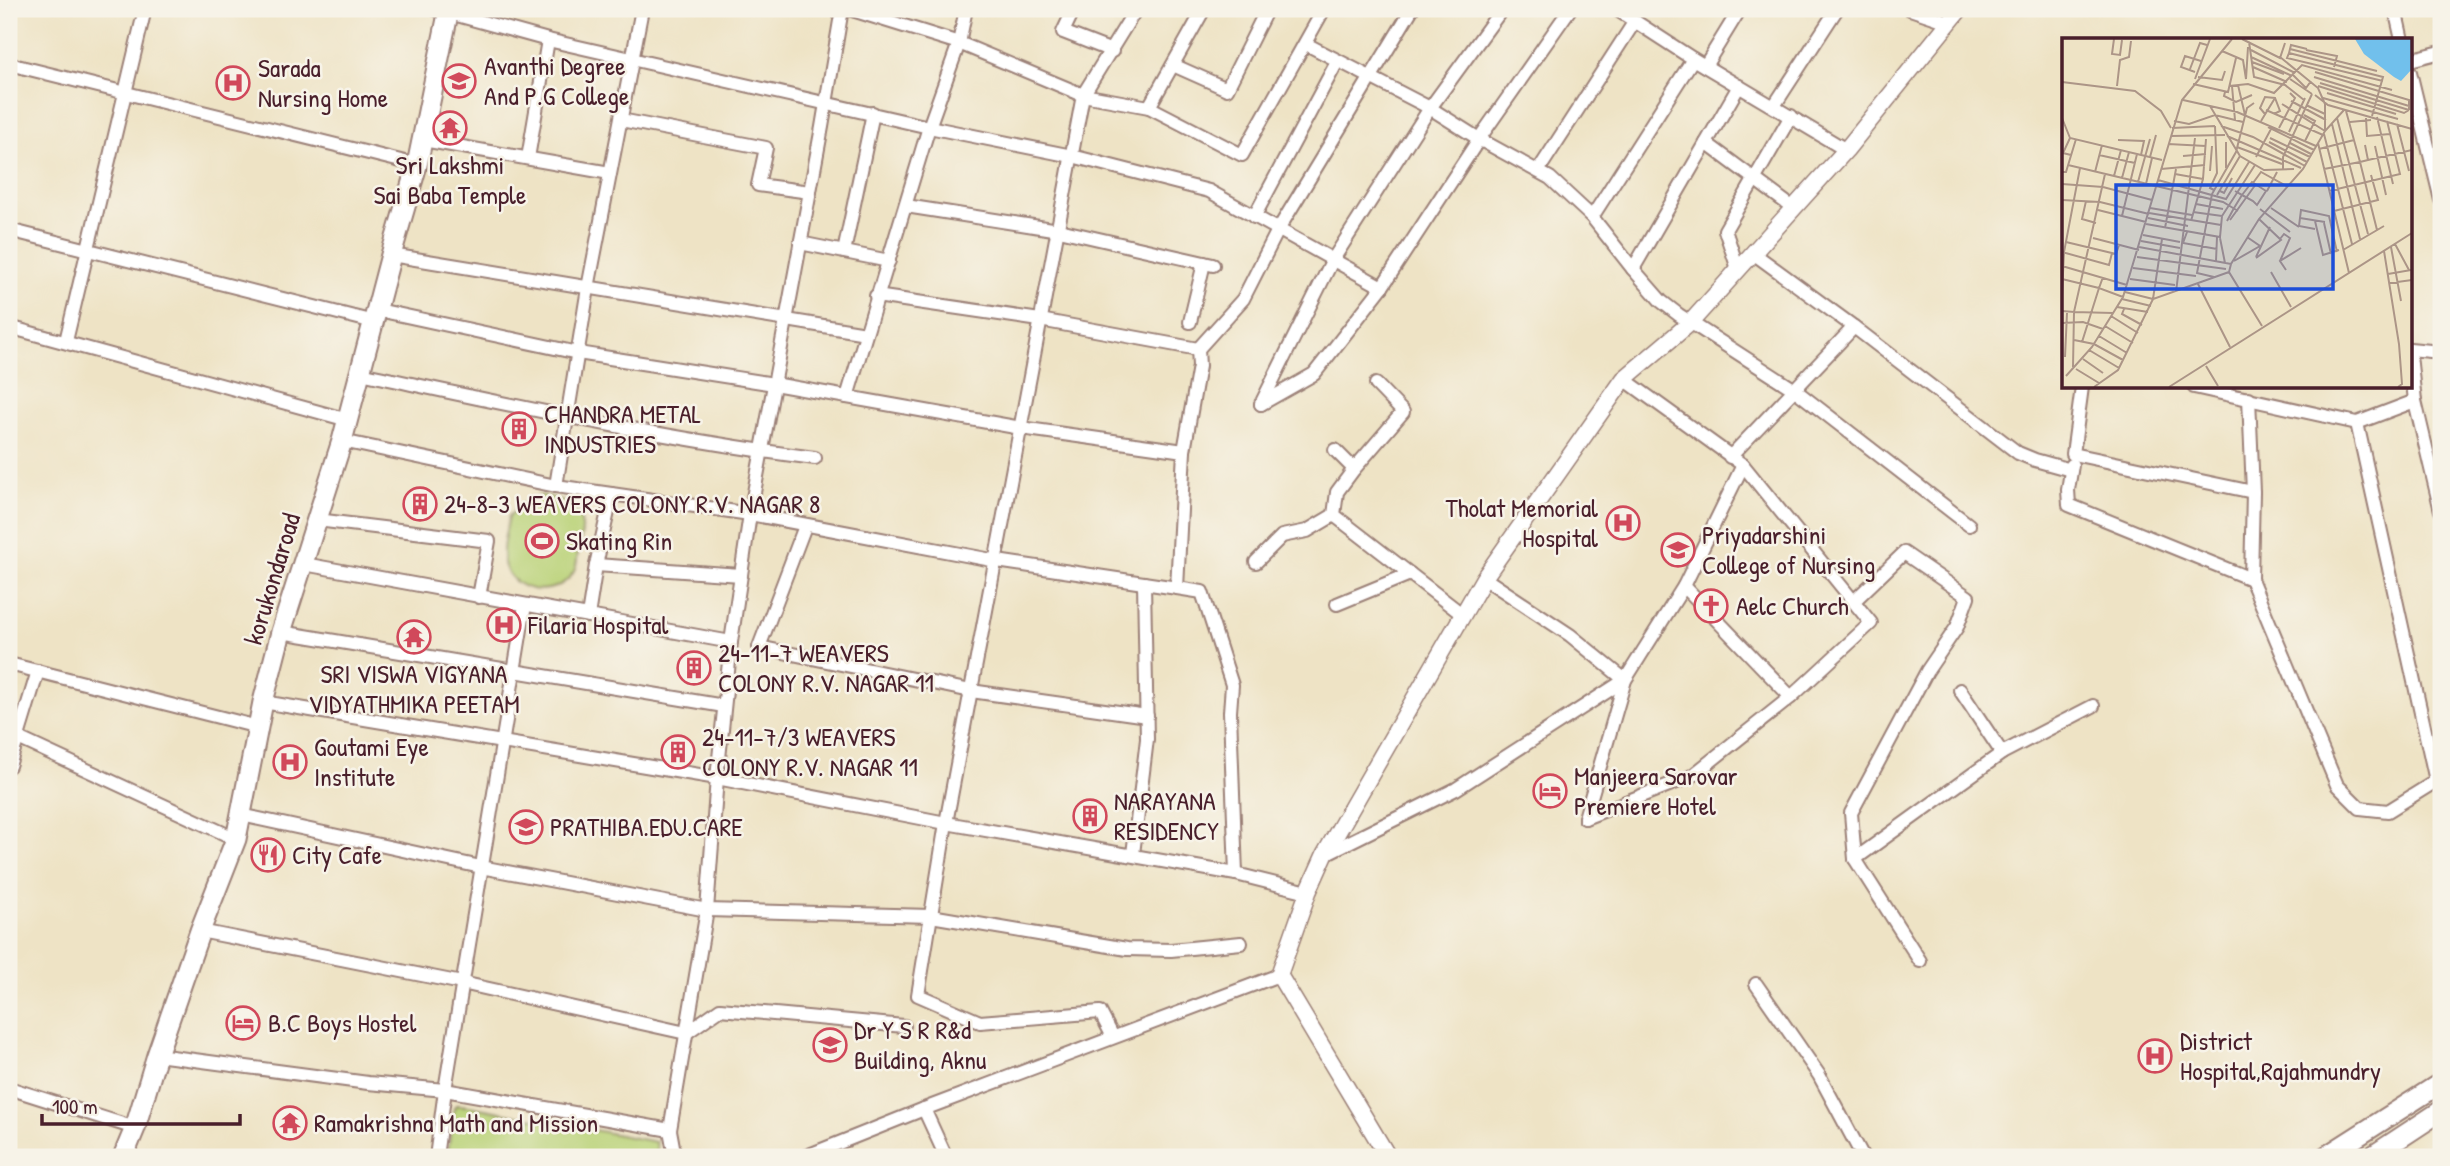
<svg xmlns="http://www.w3.org/2000/svg" width="2450" height="1166" viewBox="0 0 2450 1166" font-family="'Patrick Hand',sans-serif">
  <style>
    .green { fill: #b9d277; stroke: #827851; stroke-width: 2 }
    .lines { fill: none; stroke-linecap: round; stroke-linejoin: round }
    .minor-casing { stroke: #9c8178; stroke-width: 16 }
    .tertiary-casing { stroke: #9c8178; stroke-width: 19 }
    .primary-casing { stroke: #9c8178; stroke-width: 23 }
    .minor { stroke: #fff; stroke-width: 12 }
    .tertiary { stroke: #fff; stroke-width: 16 }
    .primary { stroke: #fff; stroke-width: 19 }
    .labels { text-anchor: middle; stroke-width: 5; stroke-linejoin: round; paint-order: stroke }
    .poi-label { font-size: 26px; fill: #4a1f2b; stroke: #f7f3e8; text-anchor: start }
    .street-label { font-size: 26px; fill: #4a1f2b; stroke: #f7f3e8 }
    .inset-road { fill: none; stroke: #ac9587; stroke-width: 2 }
    .view { fill: #1d4ed8; fill-opacity: 0.15; stroke: #1d4ed8; stroke-width: 3.5 }
    .inset-edge { fill: none; stroke: #4a1f2b; stroke-width: 3.5 }
  </style>
  <rect width="100%" height="100%" fill="#f7f3e8"/>
  <filter id="ink" filterUnits="userSpaceOnUse"><feTurbulence type="fractalNoise" baseFrequency=".0143" numOctaves="2"/><feDisplacementMap in="SourceGraphic" scale="14" xChannelSelector="R" yChannelSelector="G"/><feConvolveMatrix kernelMatrix="1 2 1 2 8 2 1 2 1" color-interpolation-filters="sRGB"/></filter>
  <filter id="wash" filterUnits="userSpaceOnUse"><feTurbulence type="fractalNoise" baseFrequency=".00686" numOctaves="4" result="noise"/><feDisplacementMap in="SourceGraphic" scale="28" xChannelSelector="R" yChannelSelector="G"/><feGaussianBlur stdDeviation="1.57" result="paint"/><feColorMatrix in="noise" values="0 0 0 0 0 0 0 0 0 0 0 0 0 0 0 0 0 1.4 0 .05"/><feComposite in="paint" operator="in"/></filter>
  <g filter="url(#wash)">
    <rect width="100%" height="100%" fill="#eee3c5"/>
    <!-- green -->
    <g class="green">
      <path d="M543,495C559,498 580,507 582,526C583,534 579,545 578,552C577,559 577,568 573,573C558,596 519,596 506,569C499,554 506,532 509,516L530,498Z"/>
      <path d="M456,1105L469,1106L656,1142L658,1157H447L454,1108Z"/>
    </g>
  </g>
  <g filter="url(#ink)">
    <g class="lines">
      <defs>
        <g id="minor">
          <path d="M435,9L548,40L929,127L1072,156L1209,191L1382,287"/>
          <path d="M849,9L959,43L1083,95L1149,107L1242,155L1324,9"/>
          <path d="M1074,9L1063,32L1112,51"/>
          <path d="M1910,9L1949,22"/>
          <path d="M2395,9L2402,40"/>
          <path d="M1306,44L1430,108L1479,139L1550,178L1592,217L1693,59L1616,9"/>
          <path d="M1693,59L1846,150"/>
          <path d="M2410,60L2441,52"/>
          <path d="M9,64L417,165"/>
          <path d="M1173,65L1227,89L1267,9"/>
          <path d="M1705,66L1740,9"/>
          <path d="M2410,72L2441,200"/>
          <path d="M1774,106L1837,9"/>
          <path d="M1149,107L1204,9"/>
          <path d="M621,120L766,148L758,185L810,192"/>
          <path d="M423,140L610,173"/>
          <path d="M1706,143L1792,207"/>
          <path d="M528,158L548,40"/>
          <path d="M1538,171L1635,21"/>
          <path d="M906,206L1059,230L1213,265"/>
          <path d="M1254,217L1337,62"/>
          <path d="M1592,217L1633,269L1739,86"/>
          <path d="M9,230L374,322"/>
          <path d="M800,243L889,261"/>
          <path d="M844,252L873,113"/>
          <path d="M1753,253L1854,327L2018,453L2035,460L2071,470"/>
          <path d="M391,255L866,333"/>
          <path d="M1633,269L1661,301L1679,315L1795,390L1969,525"/>
          <path d="M1738,269L1725,230L1791,116"/>
          <path d="M876,296L1040,320L1198,349"/>
          <path d="M378,310L578,353L774,384L1021,428L1184,451"/>
          <path d="M1190,322L1204,263"/>
          <path d="M9,327L348,420"/>
          <path d="M66,341L145,9"/>
          <path d="M2410,349L2441,352"/>
          <path d="M2410,355L2415,401L2441,511"/>
          <path d="M360,373C511,405 662,439 815,458"/>
          <path d="M2082,387L2073,454L2253,492"/>
          <path d="M2194,387L2357,423L2415,401"/>
          <path d="M847,397L929,127L959,43L966,9"/>
          <path d="M2249,398L2253,492L2251,579L2337,785L2360,808L2388,811L2441,778"/>
          <path d="M1261,404L1314,374L1382,287L1479,139L1570,9"/>
          <path d="M1261,404L1332,261L1430,108L1502,9"/>
          <path d="M2357,423L2436,781"/>
          <path d="M342,441L556,486L750,514L997,561L1177,588L1184,451L1199,366L1198,349L1243,299L1278,230L1412,9"/>
          <path d="M1335,450L1354,469L1337,492L1334,515L1463,615"/>
          <path d="M1730,457L1854,327"/>
          <path d="M2072,465L2068,490L2069,505L2251,579"/>
          <path d="M1354,469L1403,412L1376,384"/>
          <path d="M556,486L588,288L642,9"/>
          <path d="M317,520L489,541L479,597"/>
          <path d="M805,526L759,647L971,691L1147,716"/>
          <path d="M1256,562L1282,536L1307,531L1334,515"/>
          <path d="M304,564L731,642"/>
          <path d="M596,565L741,575"/>
          <path d="M1684,586L1791,697"/>
          <path d="M1177,588L1202,592L1232,685L1230,712L1236,874"/>
          <path d="M1854,601L1904,553L1968,597L1957,627L1927,671L1851,813L1855,859"/>
          <path d="M1337,604L1410,574"/>
          <path d="M588,616L596,565L612,494"/>
          <path d="M281,632L724,706"/>
          <path d="M9,664L258,727"/>
          <path d="M1960,690L2002,753"/>
          <path d="M263,702L717,778L946,823L1236,874L1308,892"/>
          <path d="M18,738L236,839"/>
          <path d="M9,766L38,671"/>
          <path d="M241,815L481,867L707,910L931,916L1127,949L1171,950L1241,943"/>
          <path d="M1585,818L1692,776L1791,697L1871,623L1743,465L1624,379"/>
          <path d="M1585,818L1625,680L1684,586L1743,465"/>
          <path d="M1133,854L1147,739L1144,583"/>
          <path d="M1325,854L1456,789L1625,680L1570,635L1484,578"/>
          <path d="M200,931L462,983L686,1033L720,1009L904,1026"/>
          <path d="M1920,961L1855,859L2002,753L2093,706"/>
          <path d="M1756,984L1819,1075L1863,1157"/>
          <path d="M1113,1037L1100,1012L980,1022L918,995L946,823L1083,95L1136,9"/>
          <path d="M157,1055L368,1083L445,1090L670,1130"/>
          <path d="M9,1088L135,1128"/>
          <path d="M924,1109L946,1157"/>
          <path d="M436,1157L445,1090L525,605"/>
          <path d="M675,1157L670,1130L707,910L717,778L731,642L750,514L822,127L842,9"/>
          <path d="M804,1157L924,1109L1279,975"/>
        </g>
        <path id="tertiary" d="M1388,1157L1279,975L1308,892L1325,854L1484,578L1624,379L1690,323L1846,150L1960,9"/>
        <g id="primary">
          <path d="M123,1157L135,1128L157,1055L200,931L236,839L263,702L281,632L342,441L391,255L417,165L449,9"/>
          <path d="M2325,1157L2441,1083"/>
          <path d="M2371,1157L2441,1111"/>
        </g>
      </defs>
      <!-- minor casing -->
      <use href="#minor" class="minor-casing"/>
      <!-- tertiary casing -->
      <use href="#tertiary" class="tertiary-casing"/>
      <!-- primary casing -->
      <use href="#primary" class="primary-casing"/>
      <!-- minor -->
      <use href="#minor" class="minor"/>
      <!-- tertiary -->
      <use href="#tertiary" class="tertiary"/>
      <!-- primary -->
      <use href="#primary" class="primary"/>
    </g>
  </g>
  <!-- icons -->
  <defs>
    <symbol id="university-ring" viewBox="-11 -11 22 22"><circle r="9.5" fill="#f7f3e8" stroke="#d1495b" stroke-width="1.5"/><path d="M0-5L7-2L0 1L-7-2ZM-4 1L0 2.5L4 1V4Q0 6-4 4Z" fill="#d1495b"/></symbol>
    <symbol id="hospital-ring" viewBox="-11 -11 22 22"><circle r="9.5" fill="#f7f3e8" stroke="#d1495b" stroke-width="1.5"/><path d="M-5-5h3v3.5h4V-5h3V5h-3V1.5h-4V5h-3Z" fill="#d1495b"/></symbol>
    <symbol id="temple-ring" viewBox="-11 -11 22 22"><circle r="9.5" fill="#f7f3e8" stroke="#d1495b" stroke-width="1.5"/><path d="M0-6L5-2H3V0L6.5 2.5H4V6H1.5V3h-3V6H-4V2.5H-6.5L-3 0V-2H-5Z" fill="#d1495b"/></symbol>
    <symbol id="building-ring" viewBox="-11 -11 22 22"><circle r="9.5" fill="#f7f3e8" stroke="#d1495b" stroke-width="1.5"/><path d="M-4-6H4V6H1V3H-1V6H-4ZM-2.5-4.3h1.7v1.8h-1.7ZM.8-4.3h1.7v1.8H.8ZM-2.5-1h1.7V.8h-1.7ZM.8-1h1.7V.8H.8Z" fill="#d1495b"/></symbol>
    <symbol id="stadium-ring" viewBox="-11 -11 22 22"><circle r="9.5" fill="#f7f3e8" stroke="#d1495b" stroke-width="1.5"/><path d="M0-5a6.5 5 0 1 0 0 10a6.5 5 0 1 0 0-10ZM-3.5-1.8h7v3.6h-7Z" fill="#d1495b"/></symbol>
    <symbol id="church-ring" viewBox="-11 -11 22 22"><circle r="9.5" fill="#f7f3e8" stroke="#d1495b" stroke-width="1.5"/><path d="M-1.2-6h2.4v3.5h3.3v2.4h-3.3V6h-2.4V-.1h-3.3v-2.4h3.3Z" fill="#d1495b"/></symbol>
    <symbol id="hotel-ring" viewBox="-11 -11 22 22"><circle r="9.5" fill="#f7f3e8" stroke="#d1495b" stroke-width="1.5"/><path d="M-6-4.5h1.5V1H6V5H4.5V3h-9V5H-6ZM-4 0a1.8 1.8 0 1 1 3.6 0ZM.5 0V-2.5h3Q6-2.5 6 0Z" fill="#d1495b"/></symbol>
    <symbol id="school-ring" viewBox="-11 -11 22 22"><circle r="9.5" fill="#f7f3e8" stroke="#d1495b" stroke-width="1.5"/><path d="M0-5L7-2L0 1L-7-2ZM-4 1L0 2.5L4 1V4Q0 6-4 4Z" fill="#d1495b"/></symbol>
    <symbol id="restaurant-ring" viewBox="-11 -11 22 22"><circle r="9.5" fill="#f7f3e8" stroke="#d1495b" stroke-width="1.5"/><path d="M-5-6h1v4h1v-4h1v4h1v-4h1v5L-1.5 .5V6h-2V.5L-5-1ZM5-6V6H3V1.5H1.5Q1.5-4 5-6Z" fill="#d1495b"/></symbol>
  </defs>
  <g fill-rule="evenodd">
    <use href="#university-ring" x="440" y="62" width="38" height="38"/>
    <use href="#hospital-ring" x="214" y="64" width="38" height="38"/>
    <use href="#temple-ring" x="431" y="109" width="38" height="38"/>
    <use href="#building-ring" x="500" y="410" width="38" height="38"/>
    <use href="#building-ring" x="401" y="485" width="38" height="38"/>
    <use href="#hospital-ring" x="1604" y="504" width="38" height="38"/>
    <use href="#stadium-ring" x="523" y="522" width="38" height="38"/>
    <use href="#university-ring" x="1659" y="531" width="38" height="38"/>
    <use href="#church-ring" x="1692" y="587" width="38" height="38"/>
    <use href="#hospital-ring" x="485" y="606" width="38" height="38"/>
    <use href="#temple-ring" x="395" y="618" width="38" height="38"/>
    <use href="#building-ring" x="675" y="649" width="38" height="38"/>
    <use href="#building-ring" x="659" y="733" width="38" height="38"/>
    <use href="#hospital-ring" x="271" y="743" width="38" height="38"/>
    <use href="#hotel-ring" x="1531" y="772" width="38" height="38"/>
    <use href="#building-ring" x="1071" y="797" width="38" height="38"/>
    <use href="#school-ring" x="507" y="808" width="38" height="38"/>
    <use href="#restaurant-ring" x="249" y="836" width="38" height="38"/>
    <use href="#hotel-ring" x="224" y="1004" width="38" height="38"/>
    <use href="#university-ring" x="811" y="1026" width="38" height="38"/>
    <use href="#hospital-ring" x="2136" y="1037" width="38" height="38"/>
    <use href="#temple-ring" x="271" y="1104" width="38" height="38"/>
  </g>
  <g class="labels">
    <!-- poi labels -->
    <g class="poi-label">
      <text x="484" y="75">Avanthi Degree<tspan x="484" dy="30">And P.G College</tspan></text>
      <text x="258" y="77">Sarada<tspan x="258" dy="30">Nursing Home</tspan></text>
      <text x="450" y="174" text-anchor="middle">Sri Lakshmi<tspan x="450" dy="30">Sai Baba Temple</tspan></text>
      <text x="544" y="423">CHANDRA METAL<tspan x="544" dy="30">INDUSTRIES</tspan></text>
      <text x="444" y="513">24-8-3 WEAVERS COLONY R.V. NAGAR 8</text>
      <text x="1598" y="517" text-anchor="end">Tholat Memorial<tspan x="1598" dy="30">Hospital</tspan></text>
      <text x="1702" y="544">Priyadarshini<tspan x="1702" dy="30">College of Nursing</tspan></text>
      <text x="566" y="550">Skating Rin</text>
      <text x="1736" y="615">Aelc Church</text>
      <text x="528" y="634">Filaria Hospital</text>
      <text x="718" y="662">24-11-7 WEAVERS<tspan x="718" dy="30">COLONY R.V. NAGAR 11</tspan></text>
      <text x="414" y="683" text-anchor="middle">SRI VISWA VIGYANA<tspan x="414" dy="30">VIDYATHMIKA PEETAM</tspan></text>
      <text x="702" y="746">24-11-7/3 WEAVERS<tspan x="702" dy="30">COLONY R.V. NAGAR 11</tspan></text>
      <text x="314" y="756">Goutami Eye<tspan x="314" dy="30">Institute</tspan></text>
      <text x="1574" y="785">Manjeera Sarovar<tspan x="1574" dy="30">Premiere Hotel</tspan></text>
      <text x="1114" y="810">NARAYANA<tspan x="1114" dy="30">RESIDENCY</tspan></text>
      <text x="550" y="836">PRATHIBA.EDU.CARE</text>
      <text x="292" y="864">City Cafe</text>
      <text x="268" y="1032">B.C Boys Hostel</text>
      <text x="854" y="1039">Dr Y S R R&amp;d<tspan x="854" dy="30">Building, Aknu</tspan></text>
      <text x="2180" y="1050">District<tspan x="2180" dy="30">Hospital,Rajahmundry</tspan></text>
      <text x="314" y="1132">Ramakrishna Math and Mission</text>
    </g>
    <!-- street labels -->
    <g class="street-label">
      <text transform="translate(272 579) rotate(-73)" y="9">korukondaroad</text>
    </g>
  </g>
  <!-- overview -->
  <g transform="translate(2062 38)">
    <rect width="350" height="350" fill="#eee3c5"/>
    <path d="M293,1H350V31L339,43L332,39L302,16Z" fill="#71c0ec"/>
    <path class="inset-road" d="M52,1L50,16L58,17L60,2M180,1L218,20L223,5M187,4L192,39L223,47L242,62M228,11L315,33M245,11L229,7L227,15L321,39L310,78M189,12L233,35M244,12L275,18L272,29M160,13L181,22L184,41L186,9M227,15L225,20L321,43M189,19L230,38M218,19L256,50L263,66V92M190,24L222,36M191,29L225,44M128,31L138,5L145,7M133,34L119,29L123,18L139,23M253,34L347,62V72M231,37L244,50L249,43M136,39L160,42L163,33M252,39L347,68M133,41L148,1M228,41L250,56M0,44L73,53L99,73L109,90M258,45L347,72M131,46L166,54L174,20M176,47L183,77M55,48L58,22L67,19L69,3M167,48L186,46L212,55L240,27L330,52M170,48L173,82M256,48L342,75L347,72M163,54L162,58L174,64L190,57M265,55L334,76M253,57L266,67L350,91M261,60L336,81M121,62L175,74L254,108M229,63L264,82M220,66L263,93M244,67L263,76M148,68L178,118L202,132L232,131M204,72L261,97M203,76L198,70L203,59L213,60L218,73L212,76M242,77L253,83L243,103M315,79L331,146M0,80L8,100L100,122M275,80L306,196M304,80L305,98L328,96M112,83L127,86L153,77L181,84M199,83L213,60M288,84L309,82M270,86L298,201M335,86L347,133M159,88L191,99L243,128M206,89L252,112M110,90L153,88M217,90L233,60L228,55M227,94L243,60M262,96L290,206M109,98L163,97M165,98L239,130M8,100L1,115L9,117M208,100L248,119M56,102L82,103L79,117M164,104V130M207,104L245,124M228,105L249,116M256,105L287,235M106,106L144,108M303,107L306,122L298,124L315,192M313,108L324,157M175,109L220,126M257,111L292,102M37,117L73,125M121,118L144,116M88,119L94,97M194,119L209,91M306,122L350,112M6,127L161,164L176,173M99,131L143,127M262,131L298,124L284,73M221,132V119L250,56M148,133L150,108M0,134H4L14,101M33,134L40,107M113,136L141,141M52,138L59,112M60,140L67,114M96,142L164,161L187,124M76,144L88,101M191,145L199,134L226,149M0,146L41,149L90,162M84,146L90,120M152,152L148,150L155,135L153,88M158,153L162,155L170,140M205,153L215,134M267,153L338,136L325,83M155,157L178,118M0,162L38,164L87,176M24,163L20,181L34,185M134,166L161,171M88,170L130,177M209,170L237,189M198,171L228,194M36,172L84,184M272,173L316,162L309,137M131,174L160,178M87,175L159,187M60,178L75,116M86,180L126,188M238,180L263,184M168,182L194,146M129,183L141,141L144,101M165,183L172,170L180,157L190,144L204,153L195,167L191,163L180,157L173,153M253,183L261,217L277,212M262,185L269,216M84,186L158,199L160,178L193,127M103,190L114,131M253,191L237,188L239,172L267,178L275,214M125,194L121,205L155,211M81,197L118,204M31,200L77,212M158,200L163,225M218,201L222,196L228,200L218,223M79,203L118,210M4,204L54,216L57,207M333,206L347,232M77,209L169,226M329,209L339,263M281,212L322,188M322,213L337,306L340,346L336,349M0,214L47,227L50,215M75,219L164,231M194,219L208,189M194,220L219,202L197,181M154,223L155,199M172,223L198,208L185,199M0,228L65,247M71,230L134,238M224,232L218,223L239,210M209,234L229,269M326,236L349,232M152,239L135,235L150,156L174,114L185,70L192,65M0,241L37,250L41,239M68,241L113,247M328,245L350,242M136,246L168,309M63,254L91,261L100,201M114,254L133,100M0,257L2,214L18,130M60,261L89,268M55,269L86,274M62,271L60,276L80,287M0,273L12,274L43,136M49,278L76,295M0,285L21,284L41,291M43,288L71,305M200,288L167,234L169,226L197,181L241,131L263,93L282,72M37,298L65,315M12,302L32,306L61,322M20,304L37,250L61,259M27,312L57,330M3,319L5,275M21,321L41,335M144,328L156,348M11,329L12,274L51,275M14,331L37,345M4,338L30,309L61,259L120,62L170,1M32,349L56,332L91,261L167,234M107,349L350,195"/>
    <path class="view" d="M54,147H271V251H54Z"/>
    <rect width="350" height="350" class="inset-edge"/>
  </g>
  <!-- margin -->
  <rect width="2450" height="1166" fill="none" stroke="#f7f3e8" stroke-width="35"/>
  <!-- scale -->
  <path d="M42 1114v10h198v-10" fill="none" stroke="#4a1f2b" stroke-width="3.5"/>
  <text x="52" y="1114" font-size="21" fill="#4a1f2b" stroke="#f7f3e8" stroke-width="5" paint-order="stroke">100 m</text>
</svg>
